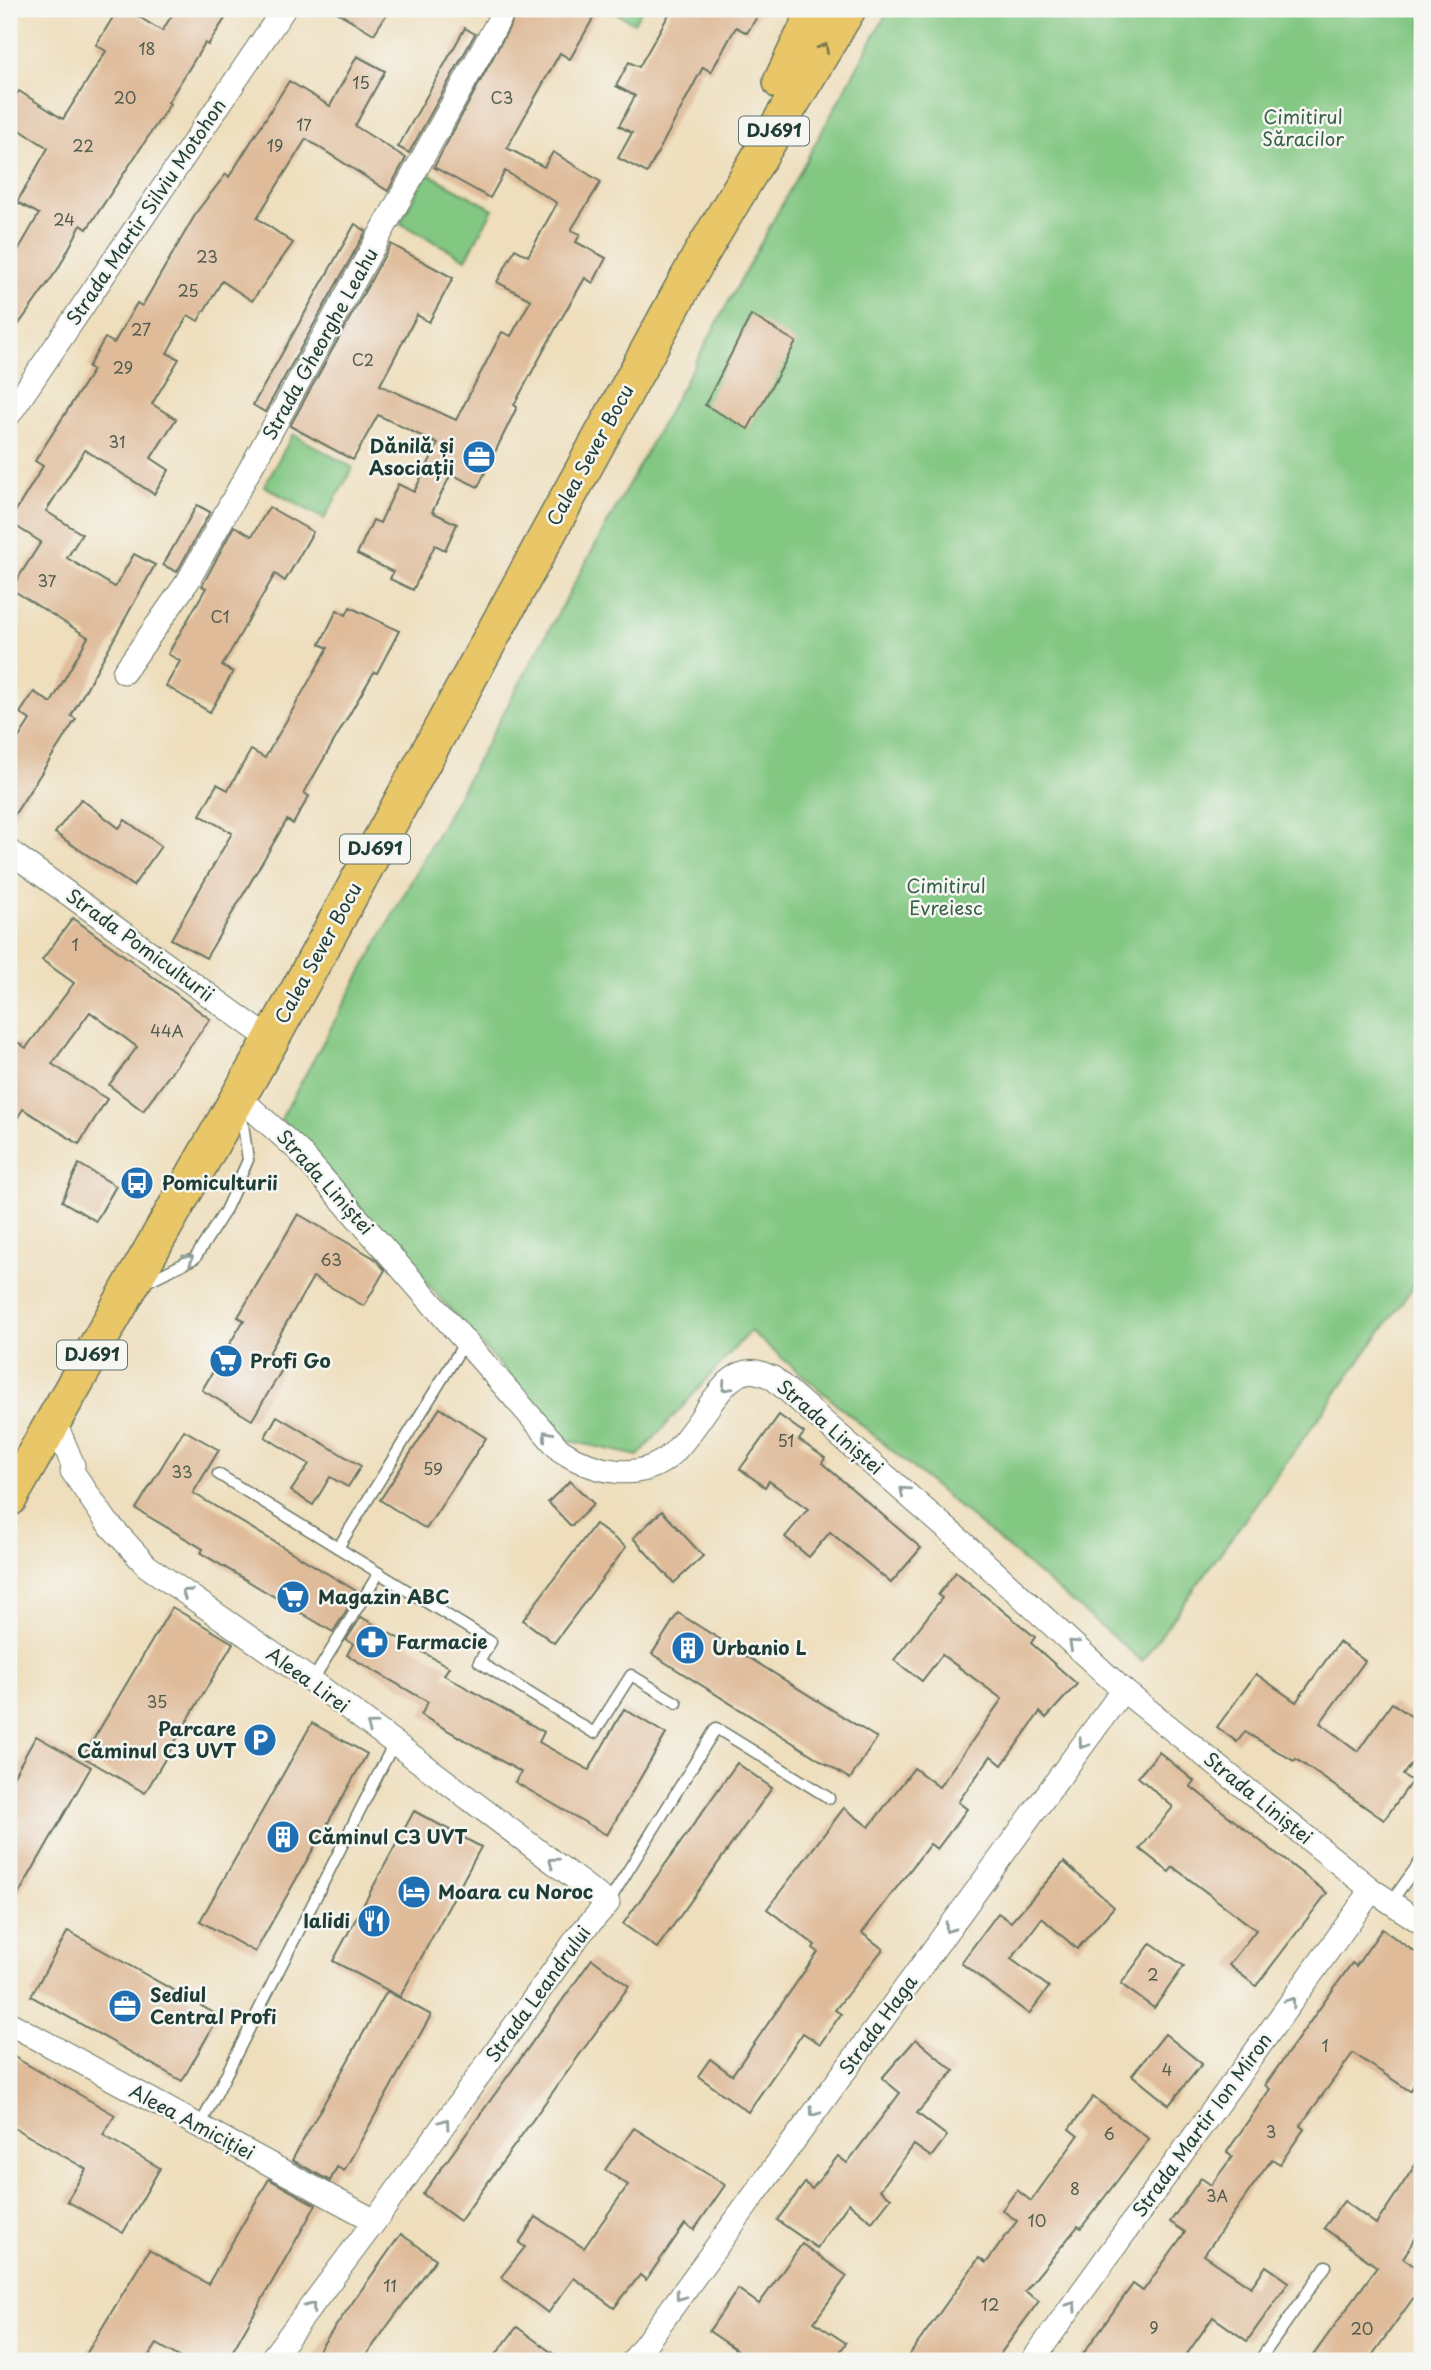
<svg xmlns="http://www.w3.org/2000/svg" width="1431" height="2370" viewBox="0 0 1431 2370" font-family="'Playpen Sans',sans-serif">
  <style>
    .green { fill: #82c782; stroke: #50825b; stroke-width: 2 }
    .building { fill: #dfbb9a }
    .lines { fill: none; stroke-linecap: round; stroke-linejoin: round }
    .lane-casing { stroke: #677564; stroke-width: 13 }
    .street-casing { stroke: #677564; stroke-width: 25 }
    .primary-casing { stroke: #677564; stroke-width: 38 }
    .lane { stroke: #fff; stroke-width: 10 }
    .street { stroke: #fff; stroke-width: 23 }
    .primary { stroke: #e9c769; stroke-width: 35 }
    .oneway { stroke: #7a7b4c }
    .oneway2 { stroke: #8f9e9a }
    .labels { text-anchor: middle; stroke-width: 5; stroke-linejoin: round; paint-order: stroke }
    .number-label { font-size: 16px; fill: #4f5c4e }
    .shield { fill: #f6f6f2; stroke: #60746d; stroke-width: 2 }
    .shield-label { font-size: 18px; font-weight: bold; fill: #1f3d34 }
    .park-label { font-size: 19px; fill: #386048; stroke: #f6f6f2 }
    .street-label { font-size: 19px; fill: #1f3d34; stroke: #f6f6f2 }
    .poi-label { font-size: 19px; font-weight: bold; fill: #1f3d34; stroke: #f6f6f2; text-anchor: start }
  </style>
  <rect width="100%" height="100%" fill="#f6f6f2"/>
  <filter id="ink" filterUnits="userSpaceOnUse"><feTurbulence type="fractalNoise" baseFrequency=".0143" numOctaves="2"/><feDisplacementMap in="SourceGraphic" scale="14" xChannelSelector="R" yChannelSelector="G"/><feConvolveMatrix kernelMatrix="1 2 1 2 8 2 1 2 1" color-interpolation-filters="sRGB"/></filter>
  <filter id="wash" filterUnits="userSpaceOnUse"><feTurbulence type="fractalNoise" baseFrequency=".00686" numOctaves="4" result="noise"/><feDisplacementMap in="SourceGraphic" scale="28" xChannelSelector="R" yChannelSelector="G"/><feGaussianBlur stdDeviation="1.57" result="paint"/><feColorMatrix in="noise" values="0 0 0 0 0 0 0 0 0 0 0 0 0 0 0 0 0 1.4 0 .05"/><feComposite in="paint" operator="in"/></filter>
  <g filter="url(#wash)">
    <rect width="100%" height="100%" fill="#eedebc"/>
    <!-- green -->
    <g class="green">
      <path d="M609,9H642L634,23Z"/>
      <path d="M889,9H1422V1275L1142,1661L750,1331L638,1456L566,1440L281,1119Z"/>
      <path d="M427,173L493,209L466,259L400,223Z"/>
      <path d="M293,434L353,468L324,519L264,486Z"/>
    </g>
    <g id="blocks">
      <!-- building -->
      <g class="building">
        <path d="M118,9H126L162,31L176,9H231L208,45L205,43L168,102L170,104L87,229L81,225L58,269L9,338V266L39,214L17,202L48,148L9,123V105L19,91L63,119L106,51L96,45Z"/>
        <path d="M332,9H390L374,34Z"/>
        <path d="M519,9H583L595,15L570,59L560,53L507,148L544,167L553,152L601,182L571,230L580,234L576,242L606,258L593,283L585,278L557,326L514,405L517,407L478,487L451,474L432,512L457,524L445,550L435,545L413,590L390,579L393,572L357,554L373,520L380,523L398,484L414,492L438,444L378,415L353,460L290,426L391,244L453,278L429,322L417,315L380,385L456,420L502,332L511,336L531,300L497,282L515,249L528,256L557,203L505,171L490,198L434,167Z"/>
        <path d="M672,9H762L747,33L736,27L711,72L703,67L647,173L618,158L632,133L619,126L635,96L616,86L629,62L639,67Z"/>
        <path d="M465,28L475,34L409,153L398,147Z"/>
        <path d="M357,56L385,71L355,126L406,158L388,191L306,139L257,218L293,243L252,301L222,281L198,321L188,315L167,353L179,359L152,404L176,419L151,458L169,470L154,494L85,450L46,511L82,534L67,558L115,587L134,554L155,565L71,716L76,719L9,823V753L30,720L20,713L34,692L51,703L88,637L11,589L41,542L9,522L43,466L35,461L93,370L88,367L105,338L114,343L137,303L142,306L198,210L226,174L229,177L289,81L330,106Z"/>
        <path d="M355,224L366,231L265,412L253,405Z"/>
        <path d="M751,315L796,342L748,429L705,405Z"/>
        <path d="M197,505L210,512L177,572L163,565Z"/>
        <path d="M269,507L313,532L285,581L275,574L222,666L233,672L210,712L166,686L180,661L168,654L206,588L202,586L234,526L252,536Z"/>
        <path d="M350,607L399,631L377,673L374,672L304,793L309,796L293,824L287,820L206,958L171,939L232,833L200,815L217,784L228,790L251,750L265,758L328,648L320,644L337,610L346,615Z"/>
        <path d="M81,799L119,828L125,820L161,846L133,886L55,833Z"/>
        <path d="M73,918L210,1019L143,1111L109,1085L137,1047L90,1012L52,1064L107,1099L79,1144L23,1109L9,1131V1056L17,1042L26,1048L74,983L42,960Z"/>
        <path d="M79,1164L116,1186L96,1221L62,1201Z"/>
        <path d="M298,1214L374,1258L385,1270L364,1306L313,1277L269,1353L286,1363L252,1420L202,1390L244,1320L238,1317Z"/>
        <path d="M440,1408L486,1438L426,1529L380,1500Z"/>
        <path d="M779,1415L804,1433L799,1440L825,1458L822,1463L921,1548L891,1583L830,1532L809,1557L785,1537L808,1509L769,1481L765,1487L740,1469Z"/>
        <path d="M277,1416L361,1466L348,1487L330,1477L313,1505L291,1491L309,1464L265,1437Z"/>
        <path d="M184,1430L219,1450L193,1493L358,1592L333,1632L201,1553L203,1549L136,1509Z"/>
        <path d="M570,1481L594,1504L571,1526L548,1502Z"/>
        <path d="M662,1511L703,1556L674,1583L633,1538Z"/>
        <path d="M595,1524L626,1547L554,1643L523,1620Z"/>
        <path d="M956,1572L1035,1637L1031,1643L1077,1684L1046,1718L1040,1712L1002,1765L991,1756L958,1802L967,1809L937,1849L930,1844L862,1933L883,1949L835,2010L841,2014L820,2044L803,2033L748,2112L698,2076L710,2059L732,2075L818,1952L813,1948L815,1945L767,1909L844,1808L869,1827L914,1768L939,1787L1002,1699L942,1655L922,1681L894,1660L942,1598L938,1595Z"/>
        <path d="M172,1607L233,1643L145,1793L83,1757Z"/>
        <path d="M678,1613L877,1738L850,1779L652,1654Z"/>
        <path d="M361,1617L449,1667L444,1675L544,1732L539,1742L589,1770L624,1709L666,1734L607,1835L515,1782L521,1772L421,1715L428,1702L347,1655L353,1644L346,1640Z"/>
        <path d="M1339,1642L1365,1661L1320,1723L1358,1751L1392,1703L1422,1724V1748L1403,1775L1412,1781L1384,1820L1296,1759L1294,1761L1245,1732L1237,1742L1217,1727L1256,1674L1296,1702Z"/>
        <path d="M312,1723L367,1754L255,1952L200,1921Z"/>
        <path d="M36,1736L91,1767L9,1911V1784Z"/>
        <path d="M1159,1752L1194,1781L1190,1786L1327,1893L1256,1986L1229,1965L1256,1930L1173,1867L1169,1872L1140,1849L1173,1807L1138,1777Z"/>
        <path d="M737,1763L772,1788L657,1948L623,1924Z"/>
        <path d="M414,1811L481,1847L400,1997L333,1961Z"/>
        <path d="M1064,1862L1114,1907L1077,1949L1042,1918L1011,1959L1049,1987L1029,2014L961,1963L998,1913L1011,1922Z"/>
        <path d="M1382,1929L1422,1957V2073L1410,2091L1353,2053L1300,2126L1304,2129L1280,2164L1272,2159L1204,2255L1251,2287L1266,2266L1289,2282L1247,2341L1213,2317L1182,2361H1078L1133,2284L1143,2291L1185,2232L1170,2222L1201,2178L1211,2185L1232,2157L1227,2152L1270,2089L1265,2085L1352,1963L1356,1966Z"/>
        <path d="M68,1931L219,2016L182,2081L31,1996Z"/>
        <path d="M1151,1943L1184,1966L1154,2008L1121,1984Z"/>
        <path d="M592,1959L629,1986L460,2221L423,2194Z"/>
        <path d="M387,1991L431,2015L344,2171L337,2167L330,2181L292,2160Z"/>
        <path d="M1165,2034L1202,2064L1169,2105L1132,2075Z"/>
        <path d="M916,2039L954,2071L917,2113L947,2136L931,2157L914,2145L880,2190L891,2198L872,2222L849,2203L817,2248L777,2220L805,2183L812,2189L838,2156L847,2163L900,2093L882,2078Z"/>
        <path d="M9,2054L115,2115L103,2135L160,2168L123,2233L67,2201L86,2169L9,2125Z"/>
        <path d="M1093,2097L1149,2139L1081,2228L1078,2226L1025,2291L1039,2301L995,2361H905L979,2258L986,2263L1017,2221L1002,2210L1017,2190L1031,2201L1078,2136L1069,2129Z"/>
        <path d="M634,2128L725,2185L694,2230L685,2224L646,2280L640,2275L614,2308L574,2278L548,2313L501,2277L525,2247L519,2243L536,2217L584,2248L628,2185L605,2170Z"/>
        <path d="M1422,2155V2228L1403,2258L1422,2272V2286L1368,2361H1309L1377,2267L1324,2228L1344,2201L1376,2224Z"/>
        <path d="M269,2179L316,2205L227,2361H186L157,2344L146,2361H82L149,2250L208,2284Z"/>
        <path d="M401,2234L436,2259L362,2361H311Z"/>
        <path d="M802,2244L847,2276L814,2322L846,2343L834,2361H753L709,2331L738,2289L759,2304Z"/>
        <path d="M517,2327L563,2361H491Z"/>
      </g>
    </g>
  </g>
  <g filter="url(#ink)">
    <use href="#blocks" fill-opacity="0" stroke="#677564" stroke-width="2"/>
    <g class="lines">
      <defs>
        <g id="lane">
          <path d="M144,1283L195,1258L225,1211L248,1160L241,1110"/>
          <path d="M218,1474L491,1642L479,1662L594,1733L631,1675L677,1703"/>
          <path d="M338,1548L465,1342"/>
          <path d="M312,1681L379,1573"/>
          <path d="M1391,1902L1422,1859"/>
          <path d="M608,1903L716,1728L829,1798"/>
          <path d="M200,2126L394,1743"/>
          <path d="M1259,2361L1326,2266"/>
        </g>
        <g id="street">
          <path d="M9,415L284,9"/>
          <path d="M124,672L188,581L505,9"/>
          <path d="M9,851L271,1040"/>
          <path d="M238,1096L299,1151L560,1450C593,1472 639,1483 671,1455C687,1440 701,1417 714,1399C723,1388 732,1375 747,1372C756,1370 764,1374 773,1378L962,1542L1123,1690L1372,1890L1422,1923"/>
          <path d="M54,1420L73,1465L72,1471L107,1522L147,1566L312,1681L608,1903L580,1934L375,2221L270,2361"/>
          <path d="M9,2023L375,2221"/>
          <path d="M633,2361L1123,1690"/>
          <path d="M1032,2361L1372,1890"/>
        </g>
        <g id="primary">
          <path d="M781,82L816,9"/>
          <path d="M9,1499L271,1040L701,254L848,9"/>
        </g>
      </defs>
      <!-- lane casing -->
      <use href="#lane" class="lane-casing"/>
      <!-- street casing -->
      <use href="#street" class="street-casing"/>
      <!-- primary casing -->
      <use href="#primary" class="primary-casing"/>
      <!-- lane -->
      <use href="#lane" class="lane"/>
      <!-- street -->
      <use href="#street" class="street"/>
      <!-- primary -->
      <use href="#primary" class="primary"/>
    </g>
    <!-- one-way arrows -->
    <defs><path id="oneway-chevron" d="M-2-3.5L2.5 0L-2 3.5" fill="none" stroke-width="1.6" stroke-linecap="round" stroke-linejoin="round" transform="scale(1.75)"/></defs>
    <use class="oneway" href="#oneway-chevron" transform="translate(824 48) rotate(-59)"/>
    <g class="oneway2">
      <use href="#oneway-chevron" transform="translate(189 1259) rotate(-35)"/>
      <use href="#oneway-chevron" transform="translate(726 1387) rotate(133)"/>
      <use href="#oneway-chevron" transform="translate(547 1435) rotate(-131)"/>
      <use href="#oneway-chevron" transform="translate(904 1491) rotate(-138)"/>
      <use href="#oneway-chevron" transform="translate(186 1593) rotate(-145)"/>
      <use href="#oneway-chevron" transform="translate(1073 1644) rotate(-138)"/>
      <use href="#oneway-chevron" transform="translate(371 1726) rotate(-143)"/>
      <use href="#oneway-chevron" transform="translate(1083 1744) rotate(126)"/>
      <use href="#oneway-chevron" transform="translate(553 1862) rotate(-143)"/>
      <use href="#oneway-chevron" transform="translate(949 1928) rotate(126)"/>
      <use href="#oneway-chevron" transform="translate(1291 2002) rotate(-54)"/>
      <use href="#oneway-chevron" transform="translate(814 2112) rotate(126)"/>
      <use href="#oneway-chevron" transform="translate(445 2123) rotate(-54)"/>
      <use href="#oneway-chevron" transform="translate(680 2296) rotate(126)"/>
      <use href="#oneway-chevron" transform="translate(1072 2306) rotate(-55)"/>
      <use href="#oneway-chevron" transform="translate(311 2307) rotate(-53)"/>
    </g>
  </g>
  <!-- icons -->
  <defs>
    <symbol id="office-disc" viewBox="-11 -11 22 22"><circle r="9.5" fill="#1f6fb2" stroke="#f6f6f2"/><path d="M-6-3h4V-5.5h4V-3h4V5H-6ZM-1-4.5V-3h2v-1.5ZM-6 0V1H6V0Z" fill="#fff"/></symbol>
    <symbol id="bus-disc" viewBox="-11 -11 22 22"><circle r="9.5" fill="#1f6fb2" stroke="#f6f6f2"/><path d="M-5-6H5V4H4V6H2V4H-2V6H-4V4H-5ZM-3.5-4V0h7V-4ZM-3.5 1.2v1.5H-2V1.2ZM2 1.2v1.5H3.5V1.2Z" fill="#fff"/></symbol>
    <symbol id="supermarket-disc" viewBox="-11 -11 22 22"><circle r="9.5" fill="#1f6fb2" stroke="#f6f6f2"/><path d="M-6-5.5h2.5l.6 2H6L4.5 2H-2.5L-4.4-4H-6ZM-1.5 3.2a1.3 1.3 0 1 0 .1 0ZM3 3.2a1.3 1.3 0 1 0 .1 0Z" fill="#fff"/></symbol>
    <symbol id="pharmacy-disc" viewBox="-11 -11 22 22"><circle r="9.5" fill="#1f6fb2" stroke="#f6f6f2"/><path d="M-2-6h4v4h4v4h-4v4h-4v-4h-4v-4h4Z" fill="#fff"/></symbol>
    <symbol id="building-disc" viewBox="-11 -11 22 22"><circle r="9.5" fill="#1f6fb2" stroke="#f6f6f2"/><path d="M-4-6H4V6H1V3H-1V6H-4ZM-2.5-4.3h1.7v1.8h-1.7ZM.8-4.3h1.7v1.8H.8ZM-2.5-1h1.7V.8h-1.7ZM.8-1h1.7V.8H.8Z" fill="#fff"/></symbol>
    <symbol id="parking-disc" viewBox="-11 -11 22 22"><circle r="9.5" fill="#1f6fb2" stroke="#f6f6f2"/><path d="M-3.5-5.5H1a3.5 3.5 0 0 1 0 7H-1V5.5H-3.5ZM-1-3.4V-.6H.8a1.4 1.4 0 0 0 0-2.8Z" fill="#fff"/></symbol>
    <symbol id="hotel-disc" viewBox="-11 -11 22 22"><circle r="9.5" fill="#1f6fb2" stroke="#f6f6f2"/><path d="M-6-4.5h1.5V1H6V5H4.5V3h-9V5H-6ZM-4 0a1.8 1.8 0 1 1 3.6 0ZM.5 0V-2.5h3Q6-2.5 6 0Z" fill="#fff"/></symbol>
    <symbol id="restaurant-disc" viewBox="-11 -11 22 22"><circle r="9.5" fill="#1f6fb2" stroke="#f6f6f2"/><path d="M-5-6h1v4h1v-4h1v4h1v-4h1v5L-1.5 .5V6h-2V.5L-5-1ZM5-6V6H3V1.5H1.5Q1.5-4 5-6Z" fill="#fff"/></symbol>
  </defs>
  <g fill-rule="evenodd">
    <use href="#office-disc" x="460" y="438" width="38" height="38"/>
    <use href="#bus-disc" x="118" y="1164" width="38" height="38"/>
    <use href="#supermarket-disc" x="207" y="1342" width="38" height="38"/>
    <use href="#supermarket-disc" x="274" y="1578" width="38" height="38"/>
    <use href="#pharmacy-disc" x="353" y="1623" width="38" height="38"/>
    <use href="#building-disc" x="669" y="1629" width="38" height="38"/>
    <use href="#parking-disc" x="241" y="1721" width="38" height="38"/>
    <use href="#building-disc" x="264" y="1818" width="38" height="38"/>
    <use href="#hotel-disc" x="395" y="1873" width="38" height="38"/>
    <use href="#restaurant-disc" x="355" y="1902" width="38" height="38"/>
    <use href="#office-disc" x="106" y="1987" width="38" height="38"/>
  </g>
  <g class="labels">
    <!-- number labels -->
    <g class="number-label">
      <text x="147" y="55">18</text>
      <text x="361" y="89">15</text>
      <text x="125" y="104">20</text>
      <text x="502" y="104">C3</text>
      <text x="304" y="131">17</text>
      <text x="83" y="152">22</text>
      <text x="275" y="152">19</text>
      <text x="64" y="226">24</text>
      <text x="207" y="263">23</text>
      <text x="188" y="297">25</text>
      <text x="141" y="336">27</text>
      <text x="363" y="366">C2</text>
      <text x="123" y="374">29</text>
      <text x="117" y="448">31</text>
      <text x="47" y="587">37</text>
      <text x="220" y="623">C1</text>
      <text x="75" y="951">1</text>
      <text x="167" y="1037">44A</text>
      <text x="331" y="1266">63</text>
      <text x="786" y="1447">51</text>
      <text x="433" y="1475">59</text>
      <text x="182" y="1478">33</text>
      <text x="157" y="1708">35</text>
      <text x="1153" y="1981">2</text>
      <text x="1325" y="2052">1</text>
      <text x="1167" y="2076">4</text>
      <text x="1271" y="2138">3</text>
      <text x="1109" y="2140">6</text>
      <text x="1075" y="2195">8</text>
      <text x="1217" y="2202">3A</text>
      <text x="1037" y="2227">10</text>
      <text x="390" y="2292">11</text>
      <text x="990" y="2311">12</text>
      <text x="1154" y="2334">9</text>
      <text x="1362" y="2335">20</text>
    </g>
    <!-- shield labels -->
    <g class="shield">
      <rect x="739" y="116.5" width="70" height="29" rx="5"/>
      <rect x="340" y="834.5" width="70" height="29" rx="5"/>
      <rect x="57" y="1340.5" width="70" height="29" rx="5"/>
    </g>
    <g class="shield-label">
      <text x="774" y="137">DJ691</text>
      <text x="375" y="855">DJ691</text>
      <text x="92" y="1361">DJ691</text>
    </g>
    <!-- park labels -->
    <g class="park-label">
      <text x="1303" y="124">Cimitirul<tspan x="1303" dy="22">Săracilor</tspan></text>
      <text x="946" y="893">Cimitirul<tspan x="946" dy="22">Evreiesc</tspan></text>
    </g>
    <!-- street labels -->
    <g class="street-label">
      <text transform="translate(146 212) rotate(-56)" y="7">Strada Martir Silviu Motohon</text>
      <text transform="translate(320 344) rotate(-61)" y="7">Strada Gheorghe Leahu</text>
      <text transform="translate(590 455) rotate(-61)" y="7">Calea Sever Bocu</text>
      <text transform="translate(140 945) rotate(36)" y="7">Strada Pomiculturii</text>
      <text transform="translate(318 953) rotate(-61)" y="7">Calea Sever Bocu</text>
      <text transform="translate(325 1182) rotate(48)" y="7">Strada Liniștei</text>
      <text transform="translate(830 1427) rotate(41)" y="7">Strada Liniștei</text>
      <text transform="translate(308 1680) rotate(36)" y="7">Aleea Lirei</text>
      <text transform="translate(1258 1798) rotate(39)" y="7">Strada Liniștei</text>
      <text transform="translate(538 1994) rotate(-54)" y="7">Strada Leandrului</text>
      <text transform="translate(878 2025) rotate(-54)" y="7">Strada Haga</text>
      <text transform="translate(192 2122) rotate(28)" y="7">Aleea Amiciției</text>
      <text transform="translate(1202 2125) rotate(-54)" y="7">Strada Martir Ion Miron</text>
    </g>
    <!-- poi labels -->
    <g class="poi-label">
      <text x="454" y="453" text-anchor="end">Dănilă și<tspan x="454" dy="22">Asociații</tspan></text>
      <text x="162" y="1190">Pomiculturii</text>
      <text x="250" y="1368">Profi Go</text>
      <text x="318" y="1604">Magazin ABC</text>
      <text x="396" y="1649">Farmacie</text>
      <text x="712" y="1655">Urbanio L</text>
      <text x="236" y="1736" text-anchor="end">Parcare<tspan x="236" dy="22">Căminul C3 UVT</tspan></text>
      <text x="308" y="1844">Căminul C3 UVT</text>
      <text x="438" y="1899">Moara cu Noroc</text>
      <text x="350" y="1928" text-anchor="end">Ialidi</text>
      <text x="150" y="2002">Sediul<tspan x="150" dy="22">Central Profi</tspan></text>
    </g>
  </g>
  <!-- margin -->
  <rect width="1431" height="2370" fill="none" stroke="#f6f6f2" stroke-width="35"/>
</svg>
